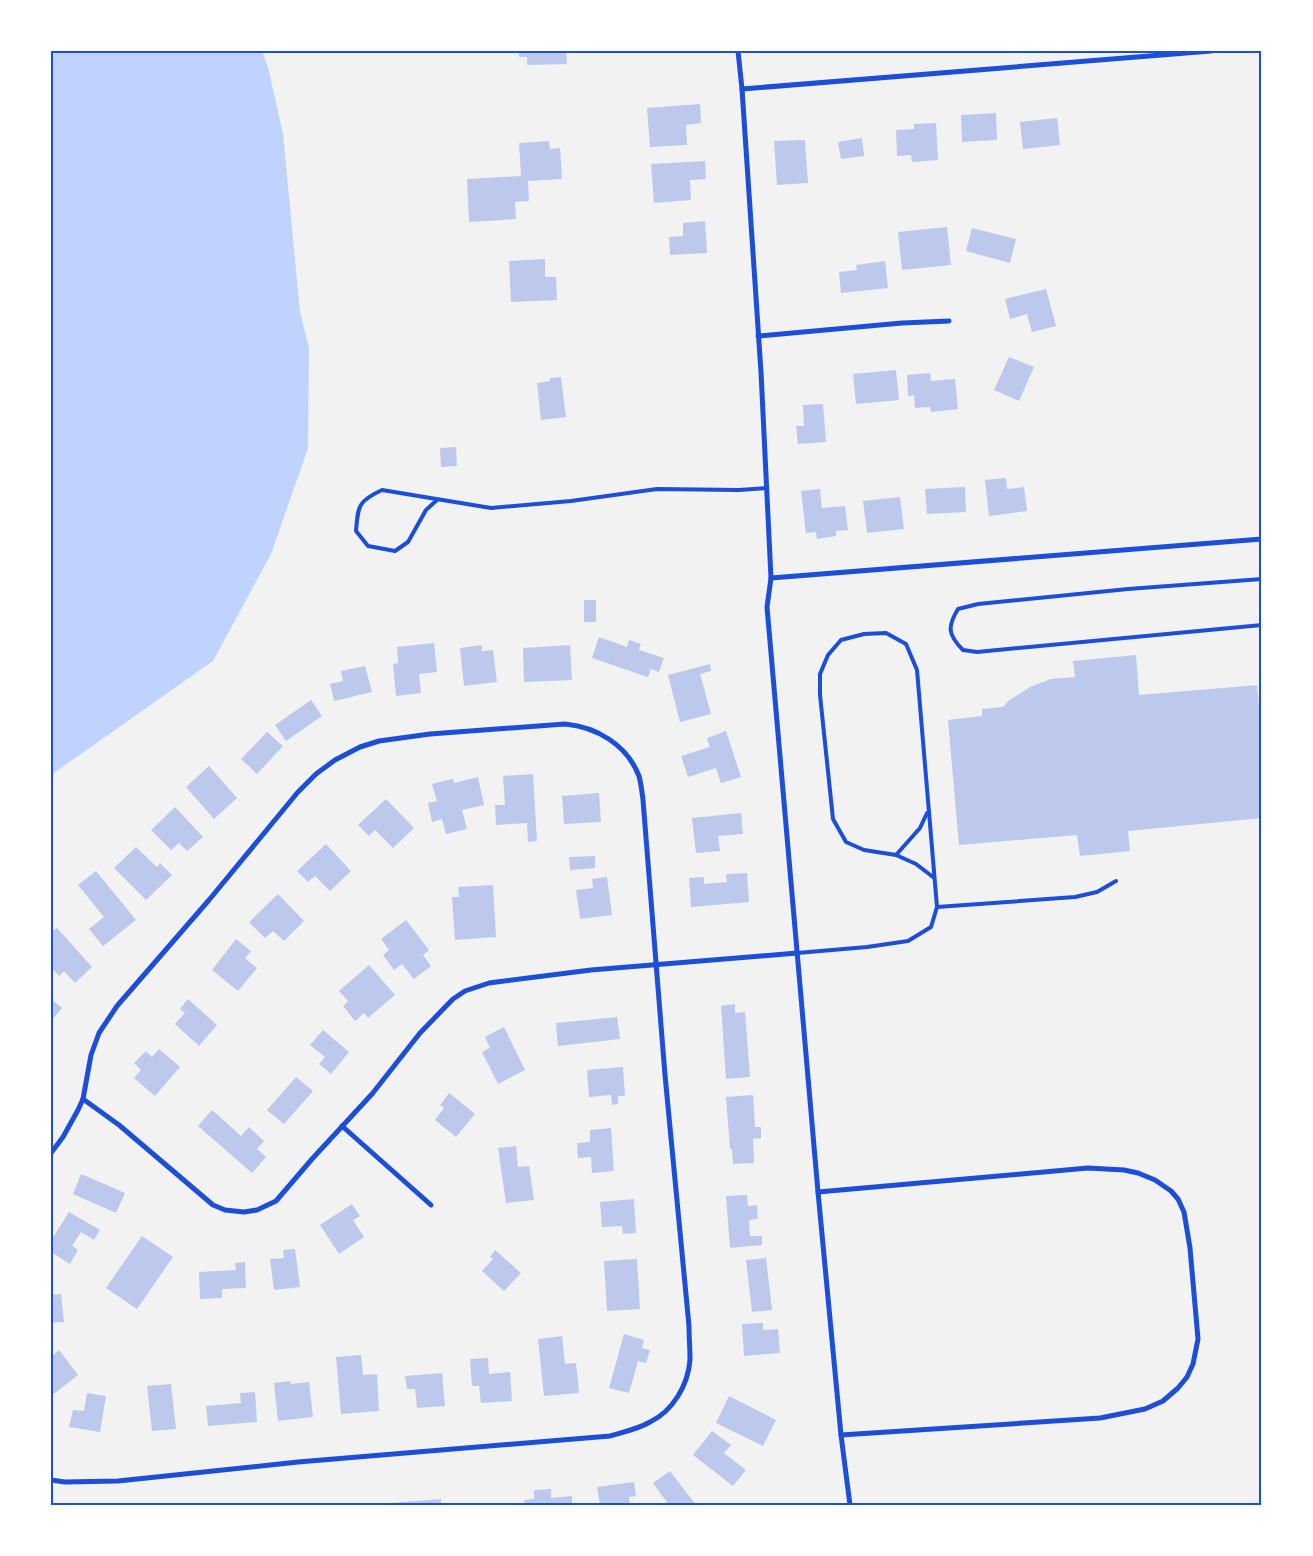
<svg xmlns="http://www.w3.org/2000/svg" width="1313" height="1556" viewBox="0 0 1313 1556" font-family="Spectral,serif">
  <style>
    .water { fill: #bfd3fe }
    .building { fill: #bdc9ec }
    .lines { fill: none; stroke-linecap: round; stroke-linejoin: round }
    .service { stroke: #1d4ed8; stroke-width: 4 }
    .minor { stroke: #1d4ed8; stroke-width: 5 }
    .neatline { fill: none; stroke: #1d4ed8; stroke-width: 2 }
  </style>
  <rect width="100%" height="100%" fill="#f2f2f2"/>
  <!-- water -->
  <path class="water" d="M51,51H262L268,67L283,134L300,312L309,348L308,448L271,554L213,661L51,775Z"/>
  <!-- building -->
  <g class="building">
    <path d="M519,51H566L567,64L527,65V57H519Z"/>
    <path d="M700,104L701,123L686,125L687,145L650,147L647,108Z"/>
    <path d="M996,113L997,140L962,142L961,115Z"/>
    <path d="M1057,118L1060,145L1023,149L1020,122Z"/>
    <path d="M936,123L938,160L912,162L911,155L897,156L896,130L914,129V124Z"/>
    <path d="M862,138L864,156L841,159L838,142Z"/>
    <path d="M805,140L808,183L777,185L774,141Z"/>
    <path d="M549,141L550,149L560,148L562,179L528,181L529,201L515,202L516,219L469,222L467,179L521,176L519,143Z"/>
    <path d="M705,161L706,179L690,180L691,200L654,203L651,164Z"/>
    <path d="M705,221L707,253L670,255L669,237L683,236V223Z"/>
    <path d="M947,227L951,265L902,270L898,232Z"/>
    <path d="M972,228L1016,239L1010,263L966,251Z"/>
    <path d="M545,259V277H556L557,300L511,302L509,261Z"/>
    <path d="M885,261L888,288L841,293L839,272L857,270L856,265Z"/>
    <path d="M1046,289L1056,326L1032,332L1027,314L1010,319L1005,299Z"/>
    <path d="M1009,357L1034,367L1019,401L994,390Z"/>
    <path d="M896,370L899,400L856,404L853,374Z"/>
    <path d="M930,373L931,381L955,379L958,409L931,412L930,407L915,408L914,395L908,396L907,375Z"/>
    <path d="M561,377L566,417L541,420L537,383L550,381V378Z"/>
    <path d="M823,404L826,442L798,444L796,426H804L803,405Z"/>
    <path d="M456,447L457,466L441,467L440,448Z"/>
    <path d="M1006,478L1007,489L1024,487L1027,511L989,516L985,480Z"/>
    <path d="M965,487L966,512L927,514L925,489Z"/>
    <path d="M820,489L822,508L845,506L848,530L836,531V536L817,539L816,532L806,533L801,491Z"/>
    <path d="M900,497L904,529L867,533L863,501Z"/>
    <rect x="584" y="600" width="12" height="22"/>
    <path d="M599,637L627,647L629,640L641,644L639,650L664,658L659,672L651,669L648,677L592,658Z"/>
    <path d="M434,643L437,672L419,674L421,693L396,696L393,664L398,663L397,647Z"/>
    <path d="M482,645V651L493,650L497,682L464,686L460,648Z"/>
    <path d="M570,645L572,680L524,682L523,648Z"/>
    <path d="M1136,655L1139,695L1257,685L1262,738V783H1259L1262,818L1128,831L1130,851L1080,856L1077,835L959,845L948,720L982,716V709L1003,707L1008,701L1030,687L1051,679L1075,677L1073,661Z"/>
    <path d="M710,664L711,671L700,674L711,714L680,722L668,675Z"/>
    <path d="M365,666L372,692L334,701L330,684L343,681L341,671Z"/>
    <path d="M311,700L322,716L286,741L275,725Z"/>
    <path d="M726,731L741,777L721,783L716,768L688,777L681,756L710,747L707,738Z"/>
    <path d="M267,732L283,746L257,774L241,759Z"/>
    <path d="M209,766L237,798L214,819L186,787Z"/>
    <path d="M533,774L537,841L528,842L527,823L496,825L495,805H505L503,776Z"/>
    <path d="M478,777L484,805L462,810L467,829L446,834L442,819L432,822L428,803L437,801L432,784L453,779L454,783Z"/>
    <path d="M599,793L601,822L564,824L562,796Z"/>
    <path d="M386,799L414,828L393,848L375,830L369,836L358,825Z"/>
    <path d="M175,807L203,837L187,851L179,843L171,850L151,830Z"/>
    <path d="M741,813L743,834L718,836L720,851L696,853L692,818Z"/>
    <path d="M326,844L351,871L330,891L315,876L308,882L297,871Z"/>
    <path d="M136,847L157,867L160,863L172,875L146,900L114,868Z"/>
    <path d="M595,856V868L570,870L569,857Z"/>
    <path d="M96,871L136,920L103,946L89,929L104,917L78,885Z"/>
    <path d="M747,873L749,902L691,907L689,878L704,877V884L727,882L726,874Z"/>
    <path d="M607,877L612,915L580,919L576,890L593,888L592,879Z"/>
    <path d="M493,885L496,937L455,940L452,897H459L458,887Z"/>
    <path d="M278,894L304,921L284,941L273,931L265,938L249,922Z"/>
    <path d="M406,920L429,950L423,955L431,966L414,979L402,964L394,970L383,955L389,950L381,939Z"/>
    <path d="M57,928L92,967L75,983L64,971L59,976L51,967V932Z"/>
    <path d="M236,939L251,951L245,958L257,968L238,991L212,970Z"/>
    <path d="M369,965L395,995L368,1018L364,1013L355,1021L343,1006L348,1001L339,991Z"/>
    <path d="M51,999L62,1008L51,1021Z"/>
    <path d="M188,999L217,1025L199,1046L175,1024L185,1013L180,1009Z"/>
    <path d="M735,1004V1013L745,1012L750,1077L726,1079L721,1006Z"/>
    <path d="M617,1017L620,1039L558,1046L556,1023Z"/>
    <path d="M504,1027L525,1070L498,1084L482,1052L490,1048L485,1037Z"/>
    <path d="M323,1030L349,1052L331,1074L319,1064L325,1057L310,1045Z"/>
    <path d="M159,1049L180,1067L155,1096L134,1078L141,1070L134,1063L146,1051L152,1057Z"/>
    <path d="M623,1067L625,1096H618V1104L612,1105L611,1095L589,1097L587,1070Z"/>
    <path d="M296,1077L313,1091L284,1124L267,1110Z"/>
    <path d="M449,1093L475,1114L456,1137L435,1120L444,1108L440,1105Z"/>
    <path d="M753,1095L755,1127H761V1138L753,1139L754,1163L733,1164L732,1149H730L726,1097Z"/>
    <path d="M212,1110L241,1136L249,1127L264,1141L257,1149L266,1157L252,1173L198,1126Z"/>
    <path d="M611,1128L614,1171L592,1173L591,1157L578,1158L577,1143L590,1142V1130Z"/>
    <path d="M516,1146L518,1167L529,1166L534,1200L506,1203L498,1148Z"/>
    <path d="M81,1174L125,1193L116,1213L73,1194Z"/>
    <path d="M747,1195L748,1206L757,1205L758,1219L749,1220L750,1236H762V1245L730,1248L726,1196Z"/>
    <path d="M634,1199L636,1233L623,1234L622,1226L602,1227L600,1202Z"/>
    <path d="M352,1204L360,1216L353,1220L364,1237L339,1254L320,1225Z"/>
    <path d="M69,1212L100,1230L94,1240L81,1232L72,1246L78,1250L70,1264L51,1252V1234L54,1236Z"/>
    <path d="M142,1236L173,1257L137,1309L106,1288Z"/>
    <path d="M295,1249L300,1287L274,1290L270,1259L284,1258L283,1250Z"/>
    <path d="M495,1250L521,1273L504,1291L482,1271L493,1259L490,1257Z"/>
    <path d="M766,1258L772,1310L752,1312L746,1260Z"/>
    <path d="M637,1259L640,1309L607,1311L604,1261Z"/>
    <path d="M245,1262L246,1288L222,1289V1298L200,1299L199,1272L236,1270L235,1263Z"/>
    <path d="M61,1294L64,1322L51,1323V1295Z"/>
    <path d="M763,1323V1330L778,1329L780,1353L744,1356L742,1324Z"/>
    <path d="M624,1334L644,1340L642,1348L650,1350L646,1363L638,1361L629,1393L609,1388Z"/>
    <path d="M562,1336L565,1364L576,1363L579,1393L544,1396L538,1339Z"/>
    <path d="M59,1350L78,1375L51,1396V1357Z"/>
    <path d="M361,1355L363,1375L377,1374L379,1411L341,1414L336,1357Z"/>
    <path d="M488,1358L489,1374L510,1372L512,1401L481,1403L479,1386H472L470,1359Z"/>
    <path d="M442,1373L445,1406L417,1408L415,1389H407L405,1376Z"/>
    <path d="M290,1381L291,1384L309,1382L313,1417L278,1421L274,1383Z"/>
    <path d="M171,1384L176,1429L152,1431L147,1386Z"/>
    <path d="M255,1392L257,1422L208,1426L206,1406L241,1403L240,1393Z"/>
    <path d="M87,1393L106,1396L100,1432L69,1427L73,1410L84,1411Z"/>
    <path d="M729,1396L776,1420L763,1446L716,1423Z"/>
    <path d="M712,1431L731,1445L724,1453L746,1470L733,1486L693,1455Z"/>
    <path d="M670,1471L696,1505H669L653,1483Z"/>
    <path d="M634,1482L636,1496L629,1497L630,1505H600L597,1487Z"/>
    <path d="M551,1489V1498L572,1496V1505H525L524,1500L534,1499V1490Z"/>
    <path d="M441,1499V1505H392L391,1503Z"/>
  </g>
  <g class="lines">
    <!-- service -->
    <g class="service">
      <path d="M437,500L426,510L408,542L395,551L368,546L356,531C358,506 358,501 382,490L491,508L571,501L657,489L739,490L766,488"/>
      <path d="M1262,579L1128,589L978,604L958,609C947,627 948,635 963,650L977,652L1262,625"/>
      <path d="M896,855L920,828L927,813"/>
      <path d="M937,907L1075,897L1097,892L1116,881"/>
      <path d="M797,953L867,947L908,941L931,927L937,907L917,670L906,644L886,633L864,634L841,640L828,655L820,674V695L833,819L846,842L864,850L896,855L916,864L933,877"/>
    </g>
    <!-- minor -->
    <g class="minor">
      <path d="M738,51L742,89L761,372L771,578L767,607L818,1192L841,1435L850,1505"/>
      <path d="M742,89L1211,51"/>
      <path d="M758,336L902,323L949,321"/>
      <path d="M771,578L1262,539"/>
      <path d="M83,1099L119,1125L213,1205L225,1210L244,1212L257,1210L276,1201L312,1159L372,1094L420,1033L453,999L465,991L489,983L591,970L797,953"/>
      <path d="M342,1126L431,1205"/>
      <path d="M51,1153L63,1137L78,1110L83,1099L91,1055L99,1033L117,1006L209,900L298,792L316,774L335,760L360,747L379,741L430,734L565,724C597,727 627,745 639,776C641,783 642,792 643,800L665,1075L689,1326C689,1337 690,1349 690,1360C688,1385 673,1411 650,1422C638,1429 624,1432 610,1436L298,1462L118,1481L65,1482L51,1480"/>
      <path d="M818,1192L1088,1168L1124,1170L1138,1173L1155,1180L1171,1191L1178,1199L1184,1212L1190,1248L1198,1339L1193,1364L1187,1377L1178,1388L1163,1401L1145,1409L1100,1418L841,1435"/>
    </g>
  </g>
  <!-- border -->
  <rect width="1313" height="1556" fill="none" stroke="#ffffff" stroke-width="105"/>
  <rect x="52" y="52" width="1208" height="1452" class="neatline"/>
</svg>
